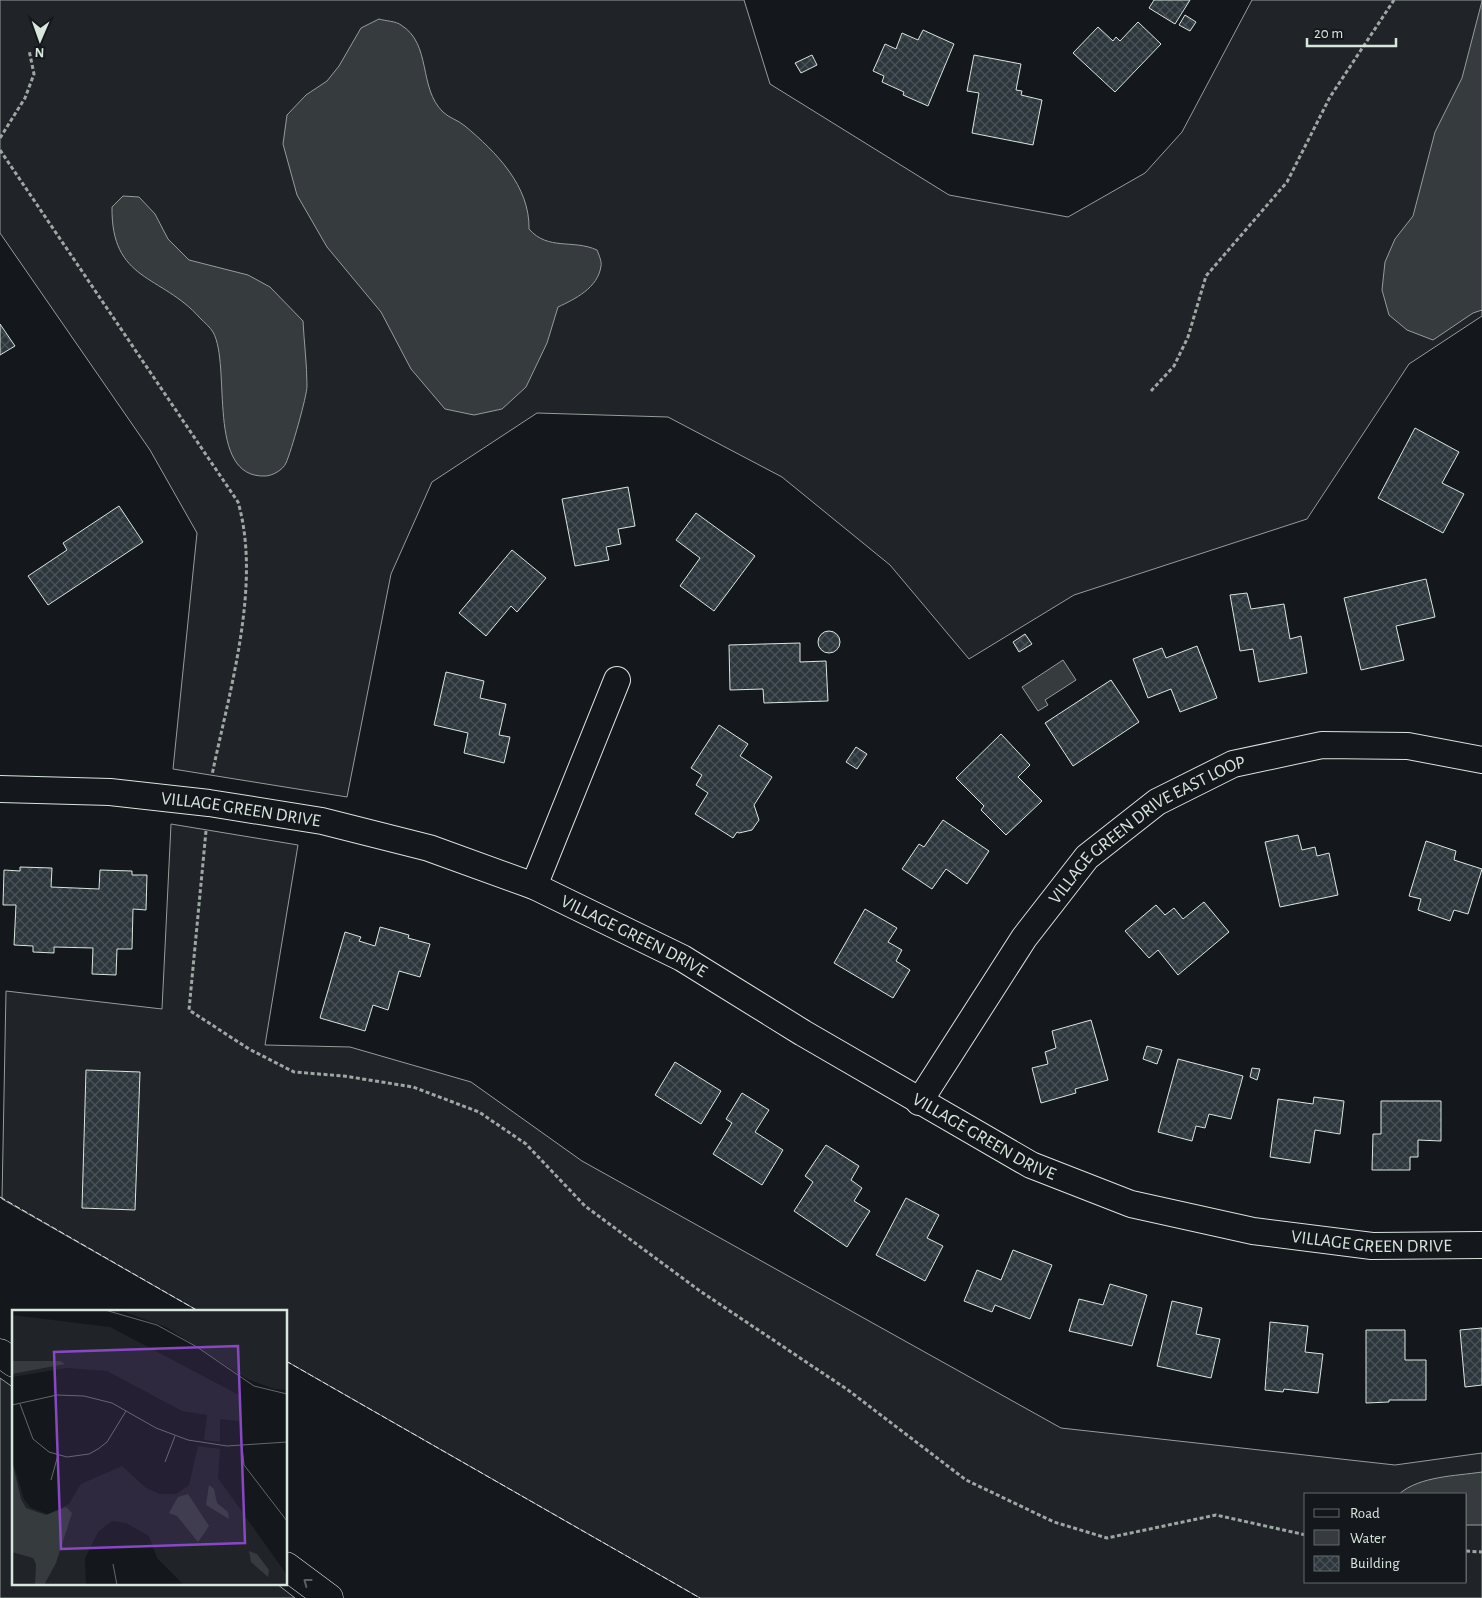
<svg xmlns="http://www.w3.org/2000/svg" width="1482" height="1598" viewBox="0 0 1482 1598" font-family="'Alegreya Sans',sans-serif">
  <style>
    .grass { fill: #202428; stroke: #939e99; fill-rule: evenodd }
    .water { fill: #363b3e; stroke: #939e99 }
    .building { fill: url(#building-cross-hatch); stroke: #d8e6dc }
    .lines { fill: none; stroke-linecap: round; stroke-linejoin: round }
    .street-casing { stroke: #d8e6dc; stroke-width: 28 }
    .highway-casing { stroke: #d8e6dc; stroke-width: 29 }
    .path { stroke: #9da8a2; stroke-width: 3; stroke-dasharray: 4 2.5; stroke-linecap: butt }
    .street { stroke: #14181c; stroke-width: 26 }
    .highway { stroke: #14181c; stroke-width: 28 }
    .fence { stroke: #d8e6dc; stroke-width: 1; stroke-dasharray: 6 2.5; stroke-linecap: butt }
    .oneway { stroke: #59605f }
    .labels { text-anchor: middle; stroke-width: 4; stroke-linejoin: round; paint-order: stroke }
    .street-label { font-size: 18px; fill: #d8e6dc; stroke: #14181c }
    .inset-road { fill: none; stroke: #626a69; stroke-width: 1 }
    .view { fill: #8948c3; fill-opacity: 0.15; stroke: #8948c3; stroke-width: 2.5 }
    .inset-edge { fill: none; stroke: #d8e6dc; stroke-width: 2.5 }
  </style>
  <defs>
    <pattern id="building-cross-hatch" width="8" height="8" patternUnits="userSpaceOnUse" patternTransform="scale(1.25)"><rect width="8" height="8" fill="#2c363c"/><path d="M0 0l8 8M0 8l8-8" fill="none" stroke="#4a5358"/></pattern>
  </defs>
  <rect width="100%" height="100%" fill="#14181c"/>
  <!-- grass -->
  <g class="grass">
    <path d="M0,0H744L770,84L949,195L1068,217L1145,173L1182,132L1252,0H1482V316L1409,364L1307,519L1074,595L969,659L890,565L782,477L668,417L537,413L432,482L391,574L347,797L173,769L197,533L150,450L0,233Z"/>
    <path d="M171,824L298,845L265,1045L350,1047L471,1082L582,1161L1061,1428L1395,1465L1482,1453V1598H700L286,1361V1312H200L2,1199L6,991L162,1009ZM1306,1494H1466V1582H1306Z"/>
    <path d="M0,1378L14,1388V1584H277L295,1598H0Z"/>
  </g>
  <!-- water -->
  <g class="water">
    <path d="M1482,1V310L1473,313L1433,340L1407,330L1389,315L1382,290L1385,262L1395,239L1413,216L1435,132L1462,78Z"/>
    <path d="M379,19C385,21 396,21 401,25C432,44 418,88 443,112C449,118 458,120 465,126C496,152 530,186 529,229C548,251 573,239 597,250C599,255 602,262 601,266C598,288 575,299 558,307L547,343L526,387L502,409L474,415L445,409L411,369L381,312L327,247L297,195L283,144L287,115L306,95L327,81L339,66L361,28Z"/>
    <path d="M123,196L139,197L155,214L168,239L189,260L248,275L270,287L303,321C304,342 307,364 307,386C307,396 291,452 286,463C283,470 272,476 265,476C205,478 232,366 213,332C210,327 204,322 200,318C161,274 111,282 112,207Z"/>
    <path d="M1063,660L1076,680L1045,700L1048,705L1038,711L1022,687Z"/>
    <path d="M1482,1472V1525H1466V1494H1399C1420,1476 1456,1476 1482,1472Z"/>
  </g>
  <!-- building -->
  <g class="building">
    <path d="M1154,0H1190L1175,24L1149,8Z"/>
    <path d="M1185,15L1196,22L1190,31L1179,25Z"/>
    <path d="M1138,22L1161,44L1115,92L1073,53L1098,27L1113,41L1116,37L1120,41Z"/>
    <path d="M923,30L954,44L928,106L903,95L904,92L882,82L884,76L873,71L885,44L896,49L902,33L918,40Z"/>
    <path d="M812,55L817,65L801,73L795,63Z"/>
    <path d="M974,55L1021,64L1016,90L1022,91L1021,95L1042,100L1033,145L972,133L979,93L967,91Z"/>
    <path d="M0,324L15,346L0,355Z"/>
    <path d="M1415,428L1459,452L1442,483L1464,494L1443,533L1378,498Z"/>
    <path d="M628,487L635,526L618,529L621,544L606,547L609,560L575,566L562,499Z"/>
    <path d="M119,506L143,542L48,605L28,576L67,550L63,543Z"/>
    <path d="M696,513L755,556L714,611L680,586L700,558L676,540Z"/>
    <path d="M512,550L546,578L517,612L511,606L486,636L459,613Z"/>
    <path d="M1426,579L1435,617L1396,626L1404,660L1361,670L1344,598Z"/>
    <path d="M1247,593L1251,609L1284,604L1290,639L1301,636L1307,673L1259,682L1253,649L1240,651L1230,595Z"/>
    <circle cx="829" cy="642" r="11"/>
    <path d="M1025,634L1032,644L1019,652L1013,642Z"/>
    <path d="M800,643V662L826,661L828,701L764,703L763,689L730,690L729,645Z"/>
    <path d="M1197,646L1217,698L1180,712L1171,689L1148,698L1133,659L1162,648L1166,658Z"/>
    <path d="M446,672L484,681L480,698L506,704L499,735L510,737L504,763L464,753L468,733L434,725Z"/>
    <path d="M1111,680L1139,722L1073,766L1045,723Z"/>
    <path d="M719,725L748,744L740,756L772,777L754,805L759,820L752,830L739,833L737,832L733,838L695,814L708,793L696,785L702,775L691,768Z"/>
    <path d="M1001,734L1030,765L1018,777L1042,801L1006,835L981,810L984,806L956,778Z"/>
    <path d="M856,747L867,754L857,769L846,762Z"/>
    <path d="M943,820L989,851L967,884L946,869L932,889L902,869L919,844L924,847Z"/>
    <path d="M1298,835L1302,850L1315,847L1317,856L1329,853L1338,895L1280,907L1265,842Z"/>
    <path d="M1426,841L1456,851L1454,860L1482,869L1468,914L1454,910L1450,921L1418,910L1421,899L1409,896Z"/>
    <path d="M20,867L52,868L51,887L99,889L100,870L132,871V875H147L146,910L133,909L132,949H117L116,975L92,974L93,948L54,947V953L33,952V946L14,945L16,905H3L4,870L20,871Z"/>
    <path d="M1204,902L1229,932L1178,975L1158,950L1149,958L1125,931L1156,905L1165,915L1174,908L1183,919Z"/>
    <path d="M865,909L897,928L888,942L902,950L896,961L910,970L893,998L834,963Z"/>
    <path d="M380,927L409,935L408,938L430,944L420,977L399,971L388,1010L373,1005L365,1031L320,1018L345,932L361,937L359,941L375,946Z"/>
    <path d="M1091,1020L1108,1080L1075,1089L1076,1093L1041,1103L1032,1068L1048,1064L1045,1052L1056,1048L1052,1031Z"/>
    <path d="M1147,1046L1162,1050L1157,1064L1143,1059Z"/>
    <path d="M1178,1059L1243,1076L1231,1119L1209,1114L1205,1128L1196,1126L1192,1141L1158,1132Z"/>
    <path d="M675,1062L721,1091L701,1124L655,1095Z"/>
    <path d="M1252,1068L1260,1069L1257,1080L1250,1077Z"/>
    <path d="M86,1070L140,1072L135,1210L82,1208Z"/>
    <path d="M742,1093L769,1110L755,1132L783,1150L762,1185L713,1154L732,1123L726,1119Z"/>
    <path d="M1314,1097L1344,1101L1340,1134L1315,1130L1310,1163L1270,1157L1278,1099L1313,1104Z"/>
    <path d="M1381,1101H1441V1141L1418,1140V1157H1410V1170H1372L1373,1134H1381Z"/>
    <path d="M826,1145L859,1166L851,1180L862,1188L854,1201L870,1211L847,1247L794,1211L813,1182L805,1176Z"/>
    <path d="M906,1198L939,1215L927,1238L943,1246L925,1281L876,1255Z"/>
    <path d="M1013,1250L1052,1265L1030,1319L995,1305L992,1312L964,1301L977,1270L1001,1280Z"/>
    <path d="M1110,1284L1147,1295L1132,1346L1069,1331L1079,1299L1103,1305Z"/>
    <path d="M1172,1301L1202,1308L1196,1334L1220,1339L1211,1378L1157,1366Z"/>
    <path d="M1270,1322L1308,1326L1305,1352L1323,1354L1318,1393L1284,1389L1283,1392L1265,1390Z"/>
    <path d="M1482,1328V1385L1465,1387L1460,1330Z"/>
    <path d="M1366,1330H1405V1360H1426V1400H1389V1402L1366,1403Z"/>
  </g>
  <g class="lines">
    <defs>
      <g id="street">
        <path id="s1" d="M0,789L110,792L209,803L322,821L429,848L534,886L682,958L803,1033L1031,1165L1131,1204L1253,1231L1372,1246L1482,1245"/>
        <path d="M534,886L617,680"/>
        <path id="s2" d="M919,1102L1024,938L1087,857L1157,802L1233,764L1322,745L1408,746L1482,760"/>
      </g>
      <g id="highway">
        <path d="M0,1353L14,1363"/>
        <path d="M286,1566L329,1598"/>
      </g>
    </defs>
    <!-- street casing -->
    <use href="#street" class="street-casing"/>
    <!-- highway casing -->
    <use href="#highway" class="highway-casing"/>
    <!-- path -->
    <g class="path">
      <path d="M0,138L25,98L34,74L29,50"/>
      <path d="M0,150L238,502C262,585 229,692 212,775"/>
      <path d="M1151,391L1174,366L1188,337L1206,276L1287,182L1330,97L1394,0"/>
      <path d="M206,831L189,1010L249,1049L294,1072L344,1076L413,1087L479,1112L526,1144L585,1206L700,1291L848,1390L966,1480L1054,1522L1107,1538L1216,1515L1306,1535"/>
      <path d="M1466,1551L1482,1552"/>
    </g>
    <!-- street -->
    <use href="#street" class="street"/>
    <!-- highway -->
    <use href="#highway" class="highway"/>
    <!-- fence -->
    <g class="fence">
      <path d="M0,1197L200,1312"/>
      <path d="M286,1361L700,1598"/>
    </g>
  </g>
  <!-- one-way arrows -->
  <defs><path id="oneway-chevron" d="M-2-3.5L2.5 0L-2 3.5" fill="none" stroke-width="1.6" stroke-linecap="round" stroke-linejoin="round" transform="scale(1.25)"/></defs>
  <use class="oneway" href="#oneway-chevron" transform="translate(307 1582) rotate(-143)"/>
  <g class="labels">
    <!-- street labels -->
    <g class="street-label">
      <text dy="6" stroke="none"><textPath href="#s1" startOffset="242">VILLAGE GREEN DRIVE</textPath></text>
      <text dy="6" stroke="none"><textPath href="#s2" startOffset="362">VILLAGE GREEN DRIVE EAST LOOP</textPath></text>
      <text dy="6" stroke="none"><textPath href="#s1" startOffset="658">VILLAGE GREEN DRIVE</textPath></text>
      <text dy="6" stroke="none"><textPath href="#s1" startOffset="1062">VILLAGE GREEN DRIVE</textPath></text>
      <text dy="6" stroke="none"><textPath href="#s1" startOffset="1468">VILLAGE GREEN DRIVE</textPath></text>
    </g>
  </g>
  <!-- overview -->
  <g transform="translate(12 1310)">
    <rect width="275" height="275" fill="#14181c"/>
    <path d="M107,0H275V80L262,79L235,69L154,17ZM0,5L98,17L227,85V111L208,109V132L192,130L195,105L170,101L95,61L54,58L0,67ZM186,136L208,139L206,168L275,265V275H172L145,248L137,226L114,213L100,211L86,222L73,248L74,275H0V149L12,189L19,198L36,204L57,194L69,174L110,156L134,178L148,184H164L177,175Z" fill="#202428"/>
    <path d="M0,51H48L53,54L0,64ZM0,151L9,189L14,198L34,205L54,197L60,203L44,253L32,275H23L24,254L21,248L0,242ZM197,175L202,179L205,193L216,202L217,209L194,195ZM176,184L197,216L186,232L165,206L157,203L166,187ZM237,241L245,244L257,260L256,267L239,252Z" fill="#363b3e"/>
    <path class="inset-road" d="M93,0L145,15L185,37L242,76L275,84M8,94L21,129L37,142L55,147L77,144L86,139L95,132L114,101M0,95L45,85L72,86L100,93L144,118L176,130L215,136L275,132M230,136L232,155L275,211M153,152L163,126M39,170L46,145M101,254L105,275"/>
    <path class="view" d="M226,36L233,233L49,239L42,42Z"/>
    <rect width="275" height="275" class="inset-edge"/>
  </g>
  <!-- legend -->
  <rect x="1304" y="1493" width="162" height="90" fill="#14181c" stroke="#626a69"/>
  <rect x="1314" y="1509" width="25" height="8" fill="#14181c" stroke="#626a69"/>
  <text x="1350" y="1518" font-size="15" fill="#d8e6dc">Road</text>
  <rect x="1314" y="1530" width="25" height="15" fill="#363b3e" stroke="#626a69"/>
  <text x="1350" y="1543" font-size="15" fill="#d8e6dc">Water</text>
  <rect x="1314" y="1556" width="25" height="15" fill="url(#building-cross-hatch)" stroke="#626a69"/>
  <text x="1350" y="1568" font-size="15" fill="#d8e6dc">Building</text>
  <!-- north arrow -->
  <g transform="translate(40 40) rotate(182)" stroke="#14181c" stroke-width="4" paint-order="stroke">
  <path d="M0-4L9 19L0 12L-9 19Z" fill="#d8e6dc"/>
  <text y="-8" font-size="14" font-weight="bold" text-anchor="middle" fill="#d8e6dc">N</text>
  </g>
  <!-- scale -->
  <path d="M1307 38v8h89v-8" fill="none" stroke="#d8e6dc" stroke-width="2.5"/>
  <text x="1314" y="38" font-size="15" fill="#d8e6dc" stroke="#14181c" stroke-width="4" paint-order="stroke">20 m</text>
</svg>
